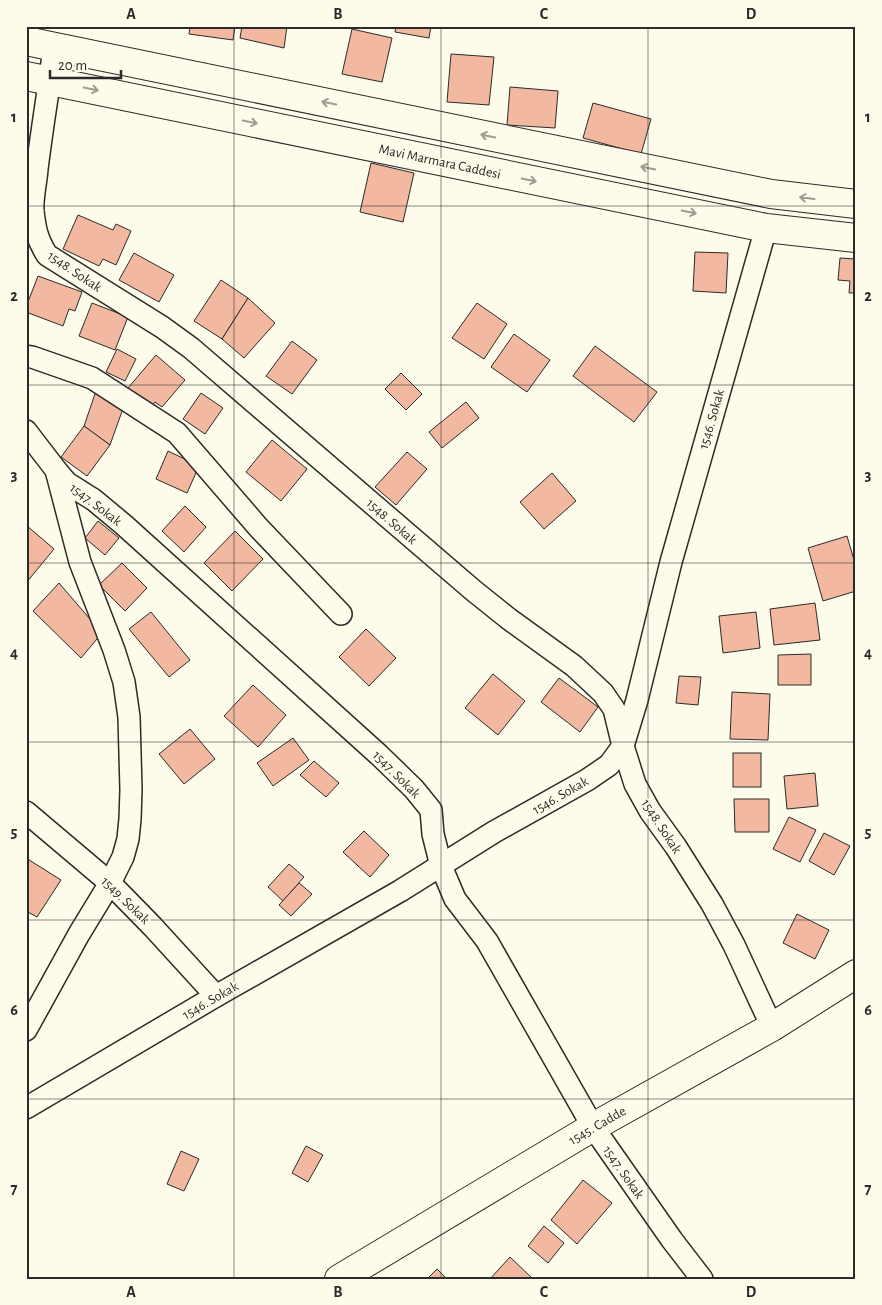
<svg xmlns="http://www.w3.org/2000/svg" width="882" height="1305" viewBox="0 0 882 1305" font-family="'Alegreya Sans',sans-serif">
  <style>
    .building { fill: #f2b8a0; stroke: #2b2b2b }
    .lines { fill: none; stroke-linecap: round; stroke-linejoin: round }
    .street-casing { stroke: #2b2b2b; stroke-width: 24 }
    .secondary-casing { stroke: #2b2b2b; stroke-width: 30 }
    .street { stroke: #fdfbea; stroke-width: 21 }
    .secondary { stroke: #fdfbea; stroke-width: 28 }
    .oneway { stroke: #9e9d94 }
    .grid { fill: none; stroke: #2b2b2b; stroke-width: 1; stroke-opacity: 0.55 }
    .labels { text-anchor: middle; stroke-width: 4; stroke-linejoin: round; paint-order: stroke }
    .street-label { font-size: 14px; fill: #2b2b2b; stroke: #fdfbea }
    .neatline { fill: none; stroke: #2b2b2b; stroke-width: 2 }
    .grid-label { font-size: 16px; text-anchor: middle; font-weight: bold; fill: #2b2b2b }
  </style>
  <rect width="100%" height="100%" fill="#fdfbea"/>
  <!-- building -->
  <g class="building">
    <path d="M190,26H235L233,40L189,34Z"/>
    <path d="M242,26H287L284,48L240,38Z"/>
    <path d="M396,26H431L429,38L395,32Z"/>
    <path d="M352,29L392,38L382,82L342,74Z"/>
    <path d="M451,54L494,57L489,105L447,102Z"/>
    <path d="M510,87L558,91L555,128L507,125Z"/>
    <path d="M593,103L651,119L641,154L583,138Z"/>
    <path d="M371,163L414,173L403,222L360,212Z"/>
    <path d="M78,215L113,230L116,224L131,231L116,265L103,259L99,266L63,249Z"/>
    <path d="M695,252L728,253L726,293L693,291Z"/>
    <path d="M134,253L174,275L159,302L119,280Z"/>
    <path d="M840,258L856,259V293H849L850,281L838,280Z"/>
    <path d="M38,276L82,292L75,311L69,309L63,326L26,312V307Z"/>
    <path d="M221,280L248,298L222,339L194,321Z"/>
    <path d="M248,298L275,323L244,358L222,339Z"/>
    <path d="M92,303L128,317L115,350L79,336Z"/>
    <path d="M477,303L507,324L484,359L452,338Z"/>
    <path d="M514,334L550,360L527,392L491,367Z"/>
    <path d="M292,341L317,360L292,394L266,376Z"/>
    <path d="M595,346L657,392L634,422L573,376Z"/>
    <path d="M117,349L136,359L125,381L106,372Z"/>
    <path d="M156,355L185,380L162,407L155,402L151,407L128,388Z"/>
    <path d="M401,373L422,394L406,410L385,389Z"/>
    <path d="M96,391L125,403L110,445L84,426Z"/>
    <path d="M201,393L223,408L205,434L183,419Z"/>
    <path d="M466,402L479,418L442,448L429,432Z"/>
    <path d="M84,426L110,445L87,476L61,457Z"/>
    <path d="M272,440L307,469L281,501L246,472Z"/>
    <path d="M168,451L199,466L187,493L156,479Z"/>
    <path d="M407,452L427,469L396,505L375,487Z"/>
    <path d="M552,473L576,501L544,529L520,502Z"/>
    <path d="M185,506L206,527L184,552L162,531Z"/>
    <path d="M98,521L119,538L105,555L85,538Z"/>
    <path d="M26,525L54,549L26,583Z"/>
    <path d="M235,531L263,559L232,591L204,563Z"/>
    <path d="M847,536L856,567V591L823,601L808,548Z"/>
    <path d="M122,563L147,588L125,611L99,585Z"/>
    <path d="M59,583L102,633L81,658L33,611Z"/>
    <path d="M815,603L820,640L774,645L770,609Z"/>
    <path d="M151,612L190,660L169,677L129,629Z"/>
    <path d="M756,612L760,648L723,653L719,616Z"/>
    <path d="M366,629L396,658L369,686L339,657Z"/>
    <path d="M811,654V685H778V655Z"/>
    <path d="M493,674L525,701L498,735L465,708Z"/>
    <path d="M679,676L701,677L698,705L676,703Z"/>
    <path d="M559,678L598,707L580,732L541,702Z"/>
    <path d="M253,685L286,715L258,747L224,716Z"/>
    <path d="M732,692L770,694L768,740L730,739Z"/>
    <path d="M190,729L215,759L184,784L159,754Z"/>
    <path d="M293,738L309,760L273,786L257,763Z"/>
    <rect x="733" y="753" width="28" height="34"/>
    <path d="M314,761L339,783L326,797L300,775Z"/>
    <path d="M815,773L818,806L787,809L784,776Z"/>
    <path d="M734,799H769V832H735Z"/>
    <path d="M789,817L816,830L800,862L773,849Z"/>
    <path d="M364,831L389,855L370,877L343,852Z"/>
    <path d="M824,833L850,846L834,875L809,861Z"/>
    <path d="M26,858L61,880L37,917L26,911Z"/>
    <path d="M289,864L304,877L283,901L268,887Z"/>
    <path d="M299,883L312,894L291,916L279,905Z"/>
    <path d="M797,914L829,930L815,959L783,943Z"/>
    <path d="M306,1146L323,1155L308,1182L292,1173Z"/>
    <path d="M181,1151L199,1159L184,1191L167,1184Z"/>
    <path d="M583,1180L612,1203L577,1244L551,1220Z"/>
    <path d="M544,1226L564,1243L548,1263L528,1246Z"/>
    <path d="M510,1257L533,1279H490Z"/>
    <path d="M437,1269L447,1279H427Z"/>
  </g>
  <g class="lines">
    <defs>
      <g id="street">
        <path d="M54,47C49,88 42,128 37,169C36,183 32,198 33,211C35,229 37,239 47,255L162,327L191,348L474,591L509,619L574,666L603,693L614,709L623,746L635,784L650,811L676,847L712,904L734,945L772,1027"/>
        <path d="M26,356L32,357L92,378L177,433L258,527L341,614"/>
        <path d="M26,431L56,470L67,483L94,500L124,525L379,755L414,789L431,810L433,834L441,866L455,899L487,941L593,1127L672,1240L702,1279"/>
        <path d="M26,812L110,883L153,927L216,996"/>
        <path d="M26,1030L79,934L110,883L123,857L128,839L130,819L131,790L129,717L124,682L114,650L80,562L56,470"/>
        <path d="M26,1108L216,996L400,891L494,832L587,780L609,765L623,746L637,700L671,562L766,228"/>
      </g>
      <g id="secondary">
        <path d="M26,41L771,194L856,204"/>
        <path d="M26,76L766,228L856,238"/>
        <path d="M339,1279L593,1127L772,1027L856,974"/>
      </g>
    </defs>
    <!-- street casing -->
    <use href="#street" class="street-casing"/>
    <!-- secondary casing -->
    <use href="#secondary" class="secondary-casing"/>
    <!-- street -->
    <use href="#street" class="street"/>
    <!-- secondary -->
    <use href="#secondary" class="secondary"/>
  </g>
  <!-- one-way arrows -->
  <defs><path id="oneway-shaft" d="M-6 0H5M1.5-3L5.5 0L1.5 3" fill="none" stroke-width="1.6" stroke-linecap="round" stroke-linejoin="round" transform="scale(1.25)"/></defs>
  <g class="oneway">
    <use href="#oneway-shaft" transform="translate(91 89) rotate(12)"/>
    <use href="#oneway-shaft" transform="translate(329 103) rotate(-168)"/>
    <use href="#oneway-shaft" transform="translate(250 122) rotate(12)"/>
    <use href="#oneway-shaft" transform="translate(488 136) rotate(-168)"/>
    <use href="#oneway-shaft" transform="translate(648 168) rotate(-168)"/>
    <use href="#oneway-shaft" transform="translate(529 180) rotate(12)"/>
    <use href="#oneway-shaft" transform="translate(807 198) rotate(-173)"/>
    <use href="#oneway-shaft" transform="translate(689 212) rotate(12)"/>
  </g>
  <!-- grid -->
  <path class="grid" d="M234,26V1279M441,26V1279M648,26V1279M26,206H856M26,385H856M26,563H856M26,742H856M26,920H856M26,1099H856"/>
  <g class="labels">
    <!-- street labels -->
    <g class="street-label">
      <text transform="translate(440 161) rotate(12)" y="5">Mavi Marmara Caddesi</text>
      <text transform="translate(75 271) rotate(34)" y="5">1548. Sokak</text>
      <text transform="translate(711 419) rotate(-74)" y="5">1546. Sokak</text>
      <text transform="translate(96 504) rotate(37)" y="5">1547. Sokak</text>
      <text transform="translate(392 521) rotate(41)" y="5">1548. Sokak</text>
      <text transform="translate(397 774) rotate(45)" y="5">1547. Sokak</text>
      <text transform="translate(560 795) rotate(-30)" y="5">1546. Sokak</text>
      <text transform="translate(662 826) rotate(57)" y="5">1548. Sokak</text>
      <text transform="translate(126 900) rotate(44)" y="5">1549. Sokak</text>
      <text transform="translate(210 1000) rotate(-30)" y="5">1546. Sokak</text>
      <text transform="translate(597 1125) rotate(-30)" y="5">1545. Cadde</text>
      <text transform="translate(624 1172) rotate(55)" y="5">1547. Sokak</text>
    </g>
  </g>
  <!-- border -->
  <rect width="882" height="1305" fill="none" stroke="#fdfbea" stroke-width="55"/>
  <!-- scale -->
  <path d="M50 70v8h71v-8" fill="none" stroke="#2b2b2b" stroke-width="2.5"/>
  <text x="58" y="70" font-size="15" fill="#2b2b2b" stroke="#fdfbea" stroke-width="4" paint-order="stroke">20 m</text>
  <rect x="28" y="28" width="826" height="1250" class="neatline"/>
  <g class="grid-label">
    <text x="131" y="19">A</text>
    <text x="338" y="19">B</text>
    <text x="544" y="19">C</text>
    <text x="751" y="19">D</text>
    <text x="14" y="122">1</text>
    <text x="868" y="122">1</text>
    <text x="14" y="301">2</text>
    <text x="868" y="301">2</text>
    <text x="14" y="480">3</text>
    <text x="868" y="480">3</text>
    <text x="14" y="658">4</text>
    <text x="868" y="658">4</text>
    <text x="14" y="837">5</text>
    <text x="868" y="837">5</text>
    <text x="14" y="1015">6</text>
    <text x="868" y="1015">6</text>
    <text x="14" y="1194">7</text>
    <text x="868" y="1194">7</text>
    <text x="131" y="1297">A</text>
    <text x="338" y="1297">B</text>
    <text x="544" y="1297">C</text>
    <text x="751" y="1297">D</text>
  </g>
</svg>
